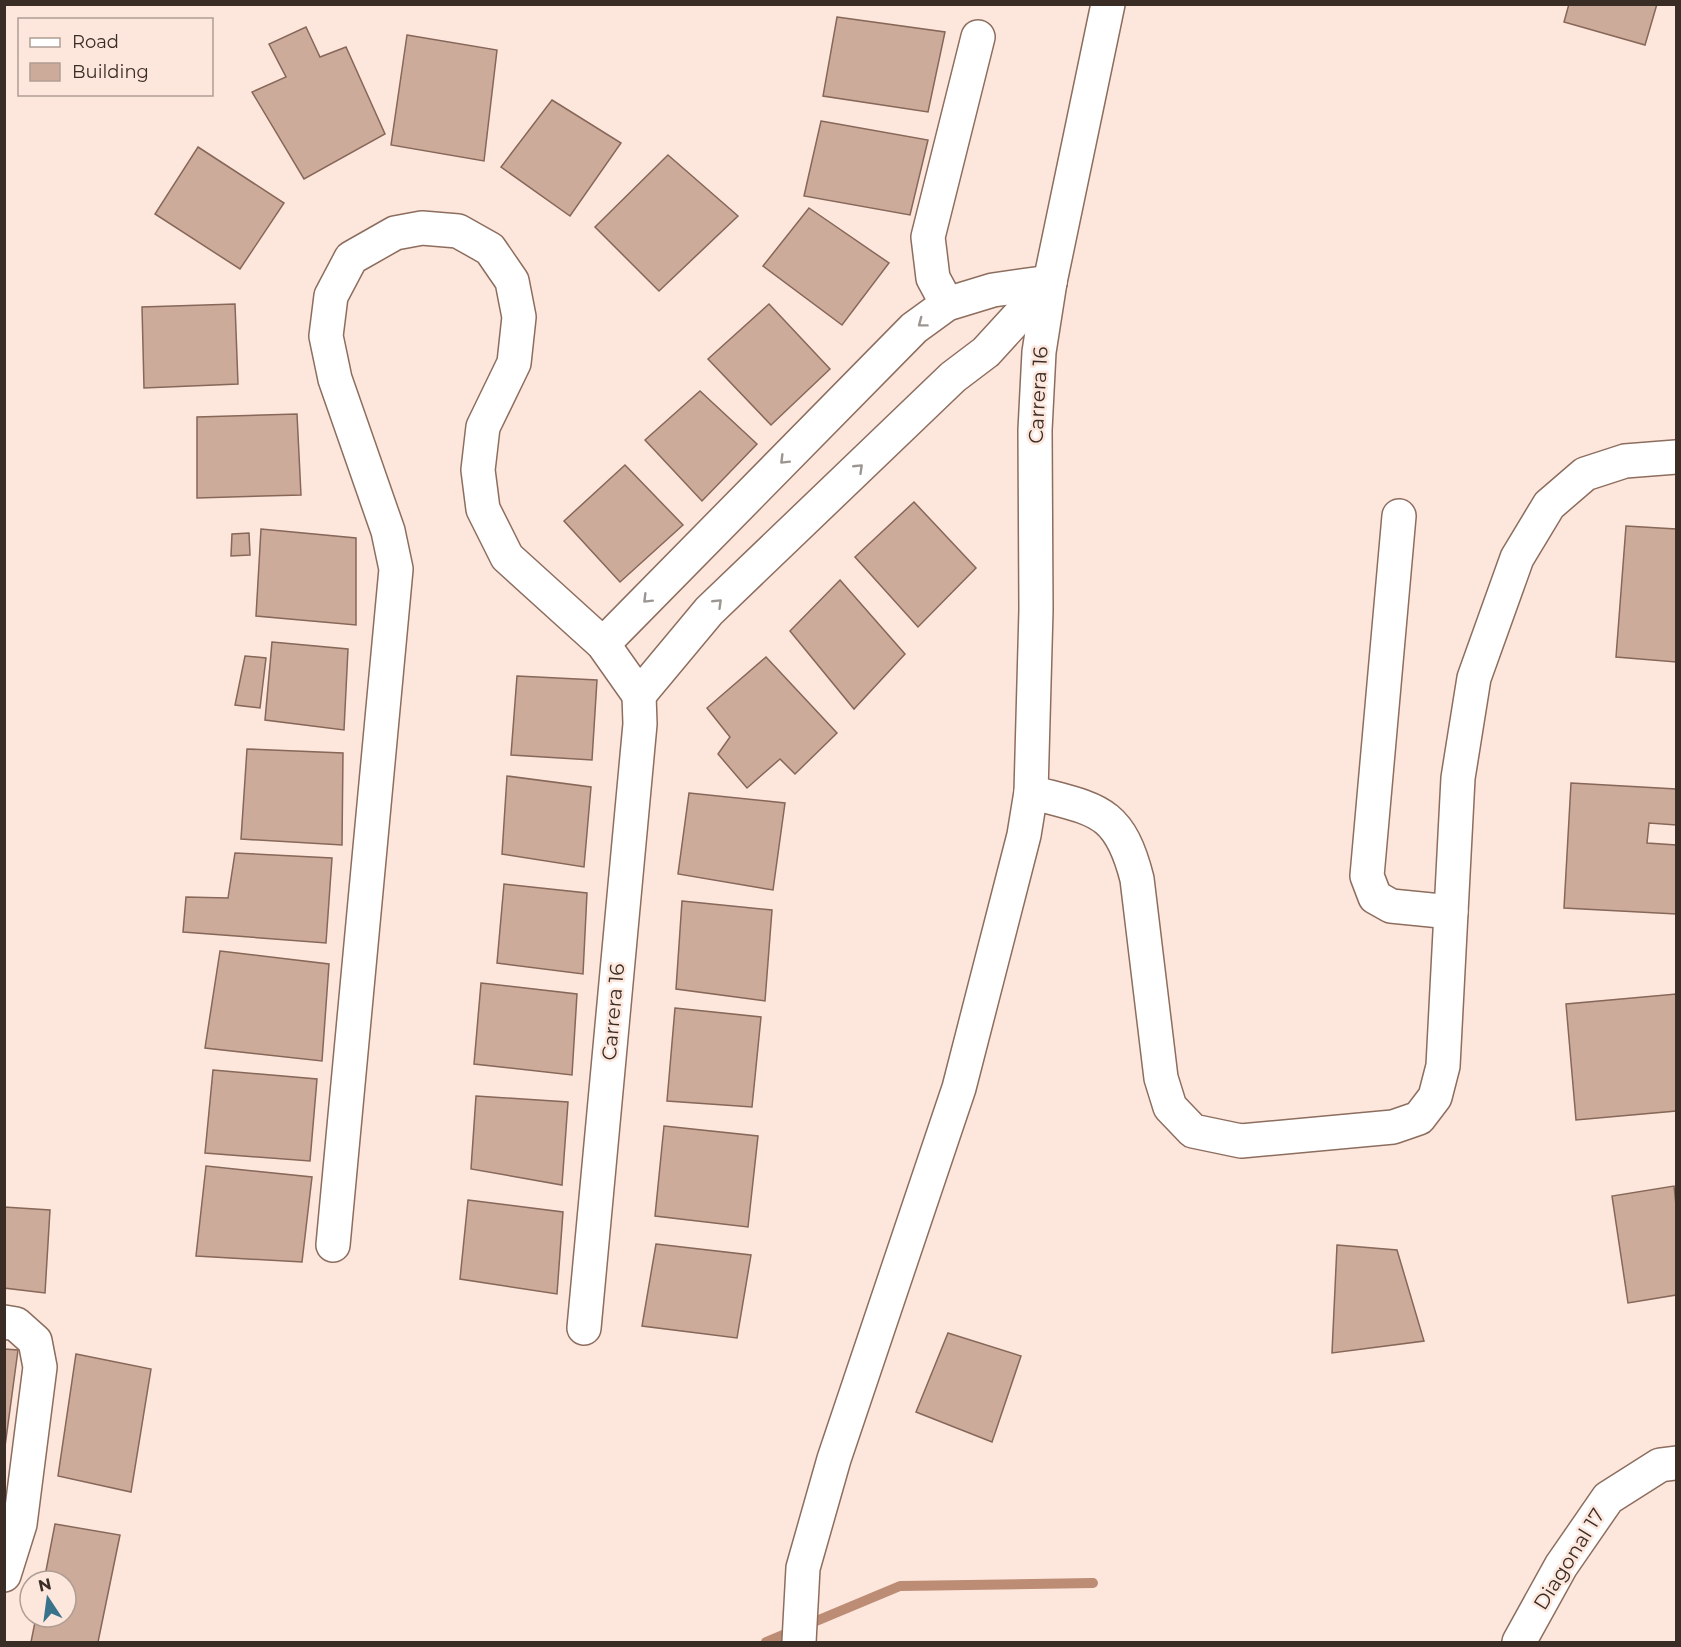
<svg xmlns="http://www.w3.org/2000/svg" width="1681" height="1647" viewBox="0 0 1681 1647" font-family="Montserrat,sans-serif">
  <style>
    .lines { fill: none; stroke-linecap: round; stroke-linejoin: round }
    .stream { stroke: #bd8c75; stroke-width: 10 }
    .building { fill: #cdab9b; stroke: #866758; stroke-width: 1.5 }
    .minor-casing { stroke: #8d6d5e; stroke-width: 36 }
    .minor { stroke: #fff; stroke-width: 33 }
    .oneway { stroke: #9c9692 }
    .labels { text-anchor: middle; stroke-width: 5; stroke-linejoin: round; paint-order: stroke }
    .street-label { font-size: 20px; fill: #3a2d26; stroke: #fde7dd }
  </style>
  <rect width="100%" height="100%" fill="#fde7dd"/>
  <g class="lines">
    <!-- stream -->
    <path class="stream" d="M766,1642L900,1586L1093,1583"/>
  </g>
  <!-- building -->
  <g class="building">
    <path d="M1569,4H1657L1645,45L1564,22Z"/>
    <path d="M837,17L945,32L928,112L823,96Z"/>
    <path d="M306,27L320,57L346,47L385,134L304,179L252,92L286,77L269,44Z"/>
    <path d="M407,35L497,50L484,161L391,145Z"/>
    <path d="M552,100L621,143L570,216L501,167Z"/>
    <path d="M821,121L928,140L910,215L804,196Z"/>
    <path d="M198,147L284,203L240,269L155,214Z"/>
    <path d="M668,155L738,216L659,291L595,227Z"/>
    <path d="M809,208L889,263L842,325L763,266Z"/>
    <path d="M235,304L238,384L144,388L142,307Z"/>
    <path d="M769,304L830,369L771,425L708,359Z"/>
    <path d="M700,391L757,444L702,501L645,440Z"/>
    <path d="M297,414L301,495L197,498V417Z"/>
    <path d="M625,465L683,525L620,582L564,521Z"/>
    <path d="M914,502L976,568L918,627L855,557Z"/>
    <path d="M1626,526L1676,529V662L1616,657Z"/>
    <path d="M261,529L356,538V625L256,616Z"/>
    <path d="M249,533L250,555L231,556L232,534Z"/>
    <path d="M840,580L905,654L854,709L790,631Z"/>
    <path d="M272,642L348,649L344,730L265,720Z"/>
    <path d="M245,656L266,658L260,708L235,705Z"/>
    <path d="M766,657L837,733L795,774L780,759L747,788L718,754L730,737L707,708Z"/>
    <path d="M517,676L597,680L592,760L511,755Z"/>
    <path d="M247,749L343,753L342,845L241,839Z"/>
    <path d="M507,776L591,787L584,867L502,854Z"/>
    <path d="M1571,783L1676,789V825L1649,823L1647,843L1676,845V914L1564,908Z"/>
    <path d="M689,793L785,803L773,890L678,874Z"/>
    <path d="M235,853L332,858L326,943L183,932L186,897L228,898Z"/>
    <path d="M504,884L587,893L583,974L497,963Z"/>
    <path d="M682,901L772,910L765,1001L676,989Z"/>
    <path d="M220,951L329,964L322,1061L205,1048Z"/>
    <path d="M481,983L577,994L572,1075L474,1064Z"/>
    <path d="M1676,994V1111L1576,1120L1566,1004Z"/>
    <path d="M675,1008L761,1017L752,1107L667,1101Z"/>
    <path d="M213,1070L317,1079L310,1161L205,1153Z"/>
    <path d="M476,1096L568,1102L562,1185L471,1169Z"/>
    <path d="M664,1126L758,1136L748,1227L655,1216Z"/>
    <path d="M206,1166L312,1177L302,1262L196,1256Z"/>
    <path d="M1674,1186L1676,1205V1295L1628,1303L1612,1196Z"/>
    <path d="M468,1200L563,1212L557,1294L460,1279Z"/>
    <path d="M4,1207L50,1210L45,1293L4,1288Z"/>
    <path d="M656,1244L751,1255L737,1338L642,1326Z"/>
    <path d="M1337,1245L1397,1250L1424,1341L1332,1353Z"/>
    <path d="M948,1333L1021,1356L992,1442L916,1412Z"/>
    <path d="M4,1349L18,1350L4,1454Z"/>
    <path d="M76,1354L151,1369L131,1492L58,1476Z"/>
    <path d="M55,1524L120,1535L98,1642H31L36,1617H66V1581H44Z"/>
  </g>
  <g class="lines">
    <defs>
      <g id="minor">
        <path d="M947,304L933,278L928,237L978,37"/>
        <path d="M1399,516L1367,876L1375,897L1391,906L1451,912"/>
        <path d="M603,644L914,328L947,304L993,290L1050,282"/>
        <path d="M639,695L709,611L953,377L986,352L1050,282"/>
        <path d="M1031,792C1096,810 1119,808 1137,879L1161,1078L1170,1107L1193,1131L1241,1141L1393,1127L1419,1118L1435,1097L1443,1066L1458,778L1474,678L1517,558L1549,505L1585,474L1625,461L1676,457"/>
        <path d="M333,1245L396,569L388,531L335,379L326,336L331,296L351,258L395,233L422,228L458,231L490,249L512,281L519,317L514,363L483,427L478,470L483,509L507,557L603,644L639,695"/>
        <path d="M4,1322L16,1324L35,1341L40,1367L20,1524L4,1575"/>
        <path d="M584,1328L640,724L639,695"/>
        <path d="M799,1642L803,1568L834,1459L959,1088L1024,835L1031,792L1036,610L1035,430L1039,352L1050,282L1108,4"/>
        <path d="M1519,1642L1561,1566L1608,1498L1660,1465L1676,1463"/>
      </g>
    </defs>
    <!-- minor casing -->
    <use href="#minor" class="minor-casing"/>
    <!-- minor -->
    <use href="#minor" class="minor"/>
  </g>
  <!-- one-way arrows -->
  <defs><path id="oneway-chevron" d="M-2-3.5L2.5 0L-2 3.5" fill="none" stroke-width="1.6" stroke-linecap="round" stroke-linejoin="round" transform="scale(1.5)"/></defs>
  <g class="oneway">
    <use href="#oneway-chevron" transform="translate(922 323) rotate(143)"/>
    <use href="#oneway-chevron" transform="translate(784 460) rotate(135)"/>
    <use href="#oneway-chevron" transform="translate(859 468) rotate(-44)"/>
    <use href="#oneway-chevron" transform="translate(647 599) rotate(135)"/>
    <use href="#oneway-chevron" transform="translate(718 603) rotate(-44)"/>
  </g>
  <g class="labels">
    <!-- street labels -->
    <g class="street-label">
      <text transform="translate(1038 395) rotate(-87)" y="7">Carrera 16</text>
      <text transform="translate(613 1012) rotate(-85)" y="7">Carrera 16</text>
      <text transform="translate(1569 1559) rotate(-58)" y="7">Diagonal 17</text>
    </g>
  </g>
  <!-- border -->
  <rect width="1681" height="1647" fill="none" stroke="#3a2d26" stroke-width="12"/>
  <!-- legend -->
  <rect x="18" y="18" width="195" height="78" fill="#fde7dd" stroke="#af9d94" stroke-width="1.5"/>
  <rect x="30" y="38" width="30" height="9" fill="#ffffff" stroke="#af9d94" stroke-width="1.5"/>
  <text x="72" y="48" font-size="18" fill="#3a2d26">Road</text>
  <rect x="30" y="63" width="30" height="18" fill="#cdab9b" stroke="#af9d94" stroke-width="1.5"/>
  <text x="72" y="78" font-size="18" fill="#3a2d26">Building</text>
  <!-- north arrow -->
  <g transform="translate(48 1599) rotate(347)"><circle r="28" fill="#fde7dd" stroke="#af9d94" stroke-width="1.5"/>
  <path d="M0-4.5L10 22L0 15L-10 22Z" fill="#38738b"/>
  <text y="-9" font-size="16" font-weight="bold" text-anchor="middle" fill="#3a2d26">N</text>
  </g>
</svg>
